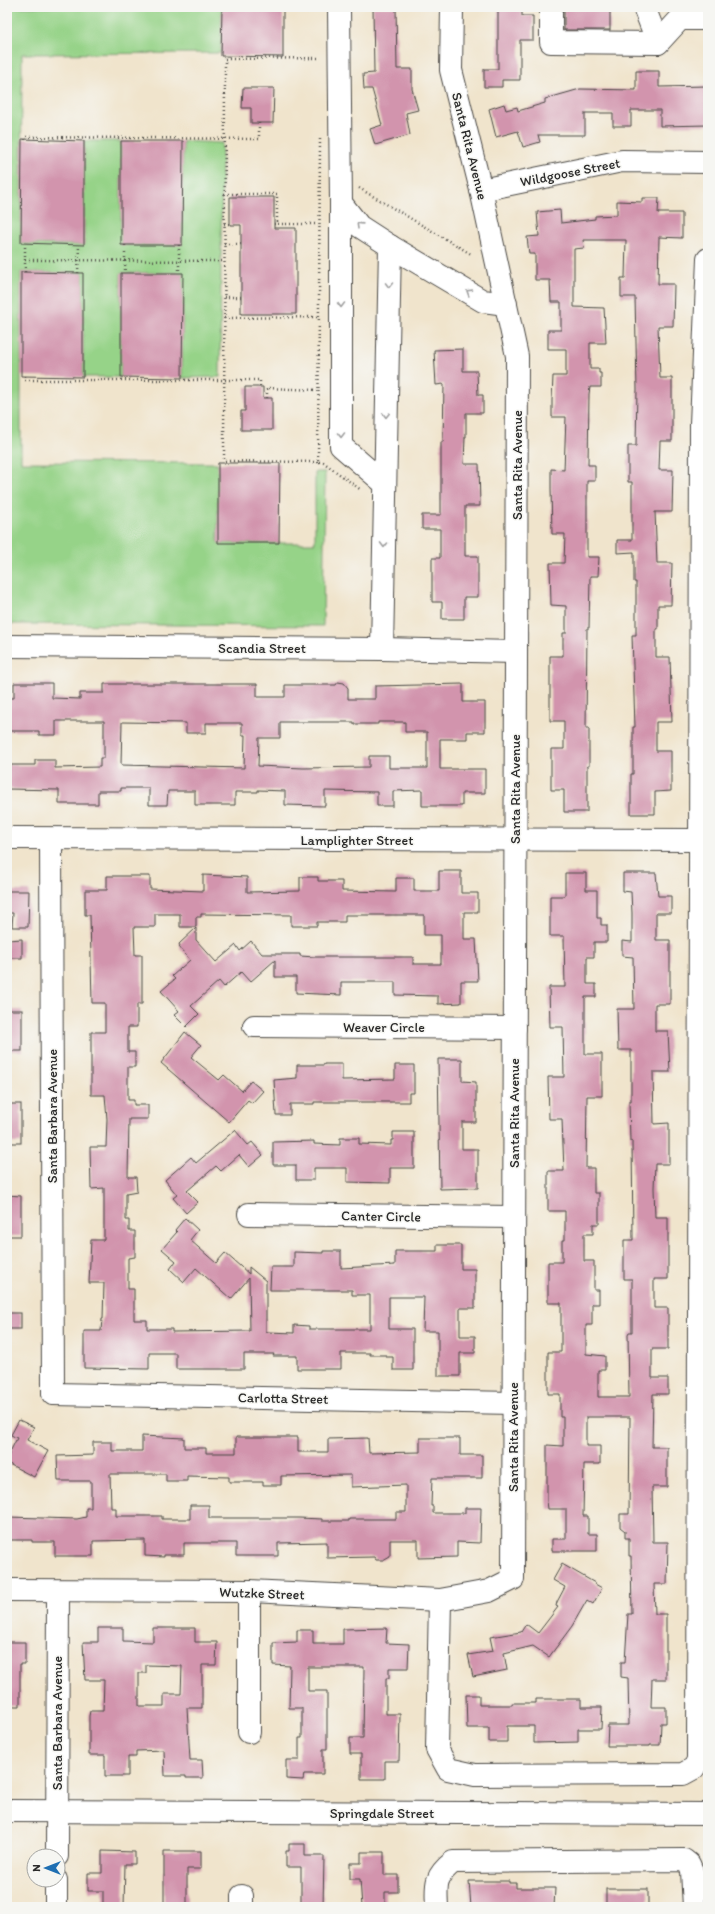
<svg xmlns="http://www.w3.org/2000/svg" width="715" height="1914" viewBox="0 0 715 1914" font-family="Itim,sans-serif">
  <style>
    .green { fill: #96d388; stroke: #607f5a }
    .building { fill: #d294ad; fill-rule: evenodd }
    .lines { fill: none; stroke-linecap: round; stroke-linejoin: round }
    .minor-casing { stroke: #494743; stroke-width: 24 }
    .path { stroke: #494743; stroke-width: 2.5; stroke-dasharray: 1 3; stroke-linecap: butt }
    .minor { stroke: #fff; stroke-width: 22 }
    .oneway { stroke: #a0a0a0 }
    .labels { text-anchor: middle; stroke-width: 3; stroke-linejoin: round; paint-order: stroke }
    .street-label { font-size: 14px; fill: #2b2b2b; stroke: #f6f6f2 }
  </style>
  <rect width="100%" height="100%" fill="#f6f6f2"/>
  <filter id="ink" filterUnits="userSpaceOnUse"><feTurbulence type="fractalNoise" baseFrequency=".025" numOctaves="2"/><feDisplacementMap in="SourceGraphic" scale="8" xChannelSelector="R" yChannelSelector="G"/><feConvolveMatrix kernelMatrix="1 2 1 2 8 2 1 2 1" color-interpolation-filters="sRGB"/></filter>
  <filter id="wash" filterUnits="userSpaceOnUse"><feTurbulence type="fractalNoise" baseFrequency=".012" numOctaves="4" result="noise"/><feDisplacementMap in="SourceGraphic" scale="16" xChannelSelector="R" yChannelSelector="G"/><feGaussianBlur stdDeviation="0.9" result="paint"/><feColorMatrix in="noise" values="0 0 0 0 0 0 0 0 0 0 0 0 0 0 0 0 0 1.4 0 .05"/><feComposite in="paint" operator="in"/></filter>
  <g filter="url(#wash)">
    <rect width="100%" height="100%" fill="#f0e4cc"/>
    <!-- green -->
    <path class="green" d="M7,7H222L221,53L22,54L21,244L84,245V141H121V245H182L183,141L222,143L220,377L182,378L183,273H121V377H83V273L21,272V462L218,463V543H315V472H325L323,626L7,624Z"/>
    <g id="blocks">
      <!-- building -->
      <g class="building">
        <path d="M222,7H283V57L221,56Z"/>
        <path d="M373,7H396L397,69H412V89L418,110L406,113L410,135L375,145L370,129L382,125L372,89H364L363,74L374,73Z"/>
        <path d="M498,7H522V16H533V40H520V80H502V87H484V69H498Z"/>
        <rect x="564" y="7" width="46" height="23"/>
        <path d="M636,71H659V87L708,86V125L660,126V110H631V126H613V113H585V135H538L540,142L523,147L518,131L496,137L489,109L504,104L506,110L517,107L518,111L545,103V99L580,89L636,90Z"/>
        <path d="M243,88H274L273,123H251V108H242Z"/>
        <path d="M22,139L84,141V245L21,243Z"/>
        <path d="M121,141H183L182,245H121Z"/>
        <path d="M230,197H274V228H296V314H241V225H230Z"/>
        <path d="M642,198H659L658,213H682V238L659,237L658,284H674L673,326H658L660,378H672V441H660L659,470H673L672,512H655L657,563H672L671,605H658V629H656V657H670L672,722H656V751H671V791L655,792V814H631V774H633V727H635L632,635H636V582H634V552L617,553V540H632V482H628V446H636L637,389L635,297H621V278H625L626,240H583L584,248L574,249V307L604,308L606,343H590V369H599V373H601V387H590L589,394L588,465H595V481H587V557H599L598,576H590L589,628H587L586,728H589V766H587V812H564V790H551V749H564V721H550V656H563V633H566V606L551,605L550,563H564L565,534H552L551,488V469L564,470L566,417H552V400L553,376H566V349H548V330H561V302H551L550,280H535V254H529L527,237L539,236L537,212L560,210L561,223L595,219V216L617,215V201L642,202Z"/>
        <path d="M21,272L83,273V377L21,376Z"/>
        <path d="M121,273H183L182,378L121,377Z"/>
        <path d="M463,349V371H477L478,395H483V413H466V437H465L464,464H479L480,506H465V556H478V597H464V619H442V602H432V558H440V529H422V515H441V442H443L444,384L436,385L434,350Z"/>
        <path d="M245,387H263V398H272V430H241V411H245Z"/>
        <path d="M218,463H280L279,543H218Z"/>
        <path d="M338,682L344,683L348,688V699H375V686L463,684V702H485V732H467V739H440V769H485V793H462V806H422V790L393,791V806H377V792L325,791V806L285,805V791L258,790V792H235V805H195V791H168L167,805H149V788H121V791H98V804H59V790L7,789V765H35V760H55V768L100,767V758H104V721H56V735H39V731H8L7,698H14V683H52V698L80,699V693H104V684H257V697H285V685H336ZM122,722L186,723V733H206V723H242V735H245L244,768L121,765ZM280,722H354V724H378V722H405V732H427V768H389V756H369V767L303,768L258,766L259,738H280Z"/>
        <path d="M439,871H461V893H478V912H464V939H476L478,981H461V1003L438,1004V996L395,995V982H341V995L296,993V977H275V960L250,982L241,972L224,987L219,981L191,1006L199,1014L186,1027L174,1015L179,1011L161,991L175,979L172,976L190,960L179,947L180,946L179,944L196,928V940L216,962L236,945L240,951L251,941L262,954H300V956L315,957H413V964H441V935H424V915H345V922H317V926H291V915L201,914V917H196V927H180V914H155V927H134L135,955H142V1004H137V1027H128V1052H135V1067H128V1100H134V1105H148V1119H129L128,1177H136L137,1192L126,1194V1220H129V1231H135V1257L128,1258V1289H134V1320H147V1329H172V1332L250,1331L249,1278L231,1299L196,1268L184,1282L170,1269L176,1261L162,1249L177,1232L175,1230L185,1218L198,1230L190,1240L216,1263L225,1253L249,1274V1267L266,1281V1331L268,1332L294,1333V1325L309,1326V1329H370V1295H352V1290H270L271,1267H294V1252L323,1253V1251H341V1268L395,1265V1251H437V1245H461V1269H475V1308H460V1336H475V1353H460V1376H438V1331H423L424,1297H389V1329H413V1370H393V1357H386V1355H370V1353H341V1369H297V1356H273L274,1354H244V1369H176V1353H149V1369L84,1368V1331H101L102,1319H103L104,1283H89L91,1240H104V1188L91,1189L90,1147H106L107,1119L105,1095H91V1032H105V1003H92L90,915H85V890H107V876H150V889L203,891V875L247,877V892L300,891V877H318V881H342V891L396,892V878H414V891H439Z"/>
        <path d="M565,873H586V890H597V918H601V925H607V942H594V957H587V984H596V997H585V1054H602V1096H587L586,1168H594V1193H599V1224H593V1234H584V1261H594V1290H599V1304H592V1325H586V1354L605,1356V1370H598V1397H629L628,1334L629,1332H632V1279H624V1240H633L632,1141H630L629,1101H631V1050H618L617,1009H634L633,957L622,956V941L632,942V913L631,892L623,891V873H656L658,896H671V913H656V940H670V1004H655V1031H668L670,1072H653L654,1124L669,1123V1164H655L654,1188L655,1217H668V1279H654V1308H668V1349H652V1378H668V1394H653L652,1447H667V1487H652L653,1542H668L667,1584H654L655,1614H666V1679H652L651,1707H666V1723H661L660,1745H650V1746H607L608,1725H629L628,1678L621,1677V1662H625L628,1614H632L631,1556H629V1538H625V1531L620,1527V1514H629L630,1417H586V1446H600V1464H584L583,1516H588V1534H597V1551H552V1539H566V1509H548L547,1501V1445L563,1446V1417H560V1394H548V1352H561V1303H548V1262H562V1240H565V1211H548V1171H564L562,1119H549L548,1077H564L563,1027H550L549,987H565L564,936H550V896H565Z"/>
        <path d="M7,891H29L28,927H12L13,913H7Z"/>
        <path d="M22,939V958H7V940Z"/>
        <rect x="7" y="1010" width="15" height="41"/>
        <path d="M185,1032L201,1045L191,1057L219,1080L224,1075L242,1091L251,1081L263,1091L252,1103L248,1100L229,1122L161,1063Z"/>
        <path d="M438,1059H462V1081L476,1082V1122H462V1149H478V1188L440,1189Z"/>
        <path d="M324,1064H342V1080L395,1079V1065H414V1093H409V1102H314V1104H290V1115H276L274,1080L297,1078V1065H324Z"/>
        <rect x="7" y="1104" width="14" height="39"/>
        <path d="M235,1130L248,1145L252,1142L263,1155L249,1167L239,1155L221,1171L216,1166L187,1191L198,1202L186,1213L173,1198L177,1195L165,1180L191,1157L196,1163Z"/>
        <path d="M393,1132H414V1168H390V1183L347,1182V1168H314V1180H296V1165H273V1142L314,1141V1144L340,1145V1138H359V1144L391,1145V1140H393Z"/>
        <path d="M7,1195L21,1196V1236H7Z"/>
        <rect x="7" y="1313" width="14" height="16"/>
        <path d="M19,1420L34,1427L27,1440L48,1451L34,1477L7,1463L9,1454L17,1438L11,1435Z"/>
        <path d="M142,1436L184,1438V1448H206V1453H236V1437H298V1452H328V1439L368,1438L369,1453L420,1452V1438H460V1455H482V1478H432L431,1506H433V1513H465V1508H481L480,1543L457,1542V1557L418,1558V1540H390V1556L383,1560H376L374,1557L327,1558V1542L278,1543V1556H236V1543H184V1555H164V1557L145,1556V1540L93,1541V1556H55V1542H32V1540H7V1517L77,1519L86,1517V1508H91V1481H58L57,1456L93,1455V1442H112V1451H142ZM110,1474H166V1481H187V1476L229,1477V1482H263V1485H281V1476L351,1475V1487L406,1485V1512H396V1519H349V1521H322V1519L299,1518H209V1505H190V1519H162V1516H116V1508H111Z"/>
        <path d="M562,1564L595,1583V1584L602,1588L593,1604L587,1600L572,1626L549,1657L533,1646L504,1653L507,1670L473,1677L468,1655L493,1651L490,1637L521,1632L526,1624L538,1633L558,1607L556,1606L557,1602L565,1587L553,1580Z"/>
        <path d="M98,1628H123V1641L153,1642V1628H195V1642H217L216,1665H202V1708H187L190,1760H202L203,1778H186V1776H165L164,1750L136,1751V1757H128V1776H105V1755H89V1716L90,1711H103L104,1680H85L83,1642H98ZM146,1665L182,1666L181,1694H164V1706H139V1673H146Z"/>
        <path d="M387,1628L386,1643L409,1644L408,1668H389V1678H386V1714H400L399,1761H385V1779H361V1754H350V1738H363L364,1667H308V1691H327V1749H323V1774H304L303,1780L286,1779V1760H299V1738H302V1708H289L290,1666L273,1665V1643L297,1642V1630H313V1644H343V1629Z"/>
        <path d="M7,1642H25V1664H20V1706H7Z"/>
        <path d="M466,1695H479V1705H512V1703H536V1699H581V1707H602L601,1729H578V1742L534,1743V1726H507V1742H489V1728H467Z"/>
        <path d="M289,1844H305V1856H324L323,1907H301V1867H286V1851H289Z"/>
        <path d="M102,1851L135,1852V1864H125L124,1907H103V1891H88V1873H102Z"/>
        <path d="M164,1851H201V1869H187V1907H164Z"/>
        <path d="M361,1852H384V1875H398V1892H385V1907H362L360,1879H350V1863H361Z"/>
        <path d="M469,1881H509V1883H516V1888H555L554,1907H471Z"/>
        <rect x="606" y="1889" width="42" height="18"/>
      </g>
    </g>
  </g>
  <g filter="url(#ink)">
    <use href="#blocks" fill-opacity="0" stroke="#494743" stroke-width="1"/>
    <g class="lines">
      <defs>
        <g id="minor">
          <path d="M339,7L341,203"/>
          <path d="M551,7V42L658,43L680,19H708"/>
          <path d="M644,7L658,43"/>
          <path d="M481,190L622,161L708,162"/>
          <path d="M385,484L341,446V203L359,226L390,246L483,301L506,304"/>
          <path d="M7,646L382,649L516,652"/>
          <path d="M382,649L390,246"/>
          <path d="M7,838L708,840"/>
          <path d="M51,839L53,1394L513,1403"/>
          <path d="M254,1026L515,1028"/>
          <path d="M249,1214L514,1217"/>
          <path d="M7,1590L249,1591L440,1600L489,1591L513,1579L517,356L481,190L451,70L452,7"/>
          <path d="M249,1591V1732"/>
          <path d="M440,1600L437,1749L448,1769L475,1775L683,1774L694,1768L698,1760L701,424L708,259"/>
          <path d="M7,1811L708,1814"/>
          <path d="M57,1856L58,1591"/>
          <path d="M242,1896V1907"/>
          <path d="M56,1907V1880"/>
          <path d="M437,1907C436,1885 434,1877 453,1862L684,1860L689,1864L692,1871L694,1907"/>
        </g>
      </defs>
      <!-- minor casing -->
      <use href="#minor" class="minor-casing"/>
      <!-- path -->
      <g class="path">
        <path d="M320,139L318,462H323L361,490"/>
        <path d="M25,140V137L259,139V123"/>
        <path d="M359,188L471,254"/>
        <path d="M224,194H277V224"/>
        <path d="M224,224H229"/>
        <path d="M274,224H318"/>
        <path d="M224,244H241"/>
        <path d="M125,245V273"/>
        <path d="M179,245V273"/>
        <path d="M25,260L224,261"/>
        <path d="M25,272V244"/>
        <path d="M78,273L79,245"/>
        <path d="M224,297H241"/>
        <path d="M224,318L318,317"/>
        <path d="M25,376V380H260V387"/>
        <path d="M267,398V388L317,390"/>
        <path d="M318,462L224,461L225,59L321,58"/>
      </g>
      <!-- minor -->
      <use href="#minor" class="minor"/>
    </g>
    <!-- one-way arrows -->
    <defs><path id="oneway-chevron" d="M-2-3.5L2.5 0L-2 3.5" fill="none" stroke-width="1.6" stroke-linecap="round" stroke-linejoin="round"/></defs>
    <g class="oneway">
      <use href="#oneway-chevron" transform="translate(359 225) rotate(-136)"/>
      <use href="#oneway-chevron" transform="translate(389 285) rotate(91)"/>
      <use href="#oneway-chevron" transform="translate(469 292) rotate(-148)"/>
      <use href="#oneway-chevron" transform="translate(341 305) rotate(90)"/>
      <use href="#oneway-chevron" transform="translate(386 415) rotate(91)"/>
      <use href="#oneway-chevron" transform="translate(341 435) rotate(90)"/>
      <use href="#oneway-chevron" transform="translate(384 545) rotate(91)"/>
    </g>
  </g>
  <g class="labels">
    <!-- street labels -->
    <g class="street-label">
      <text transform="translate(470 146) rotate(76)" y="5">Santa Rita Avenue</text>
      <text transform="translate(570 172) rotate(-11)" y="5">Wildgoose Street</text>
      <text transform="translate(517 465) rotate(-90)" y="5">Santa Rita Avenue</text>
      <text x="262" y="653">Scandia Street</text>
      <text transform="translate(515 789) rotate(-90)" y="5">Santa Rita Avenue</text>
      <text x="357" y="845">Lamplighter Street</text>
      <text x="384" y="1032">Weaver Circle</text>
      <text transform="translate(514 1113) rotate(-90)" y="5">Santa Rita Avenue</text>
      <text transform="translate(52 1116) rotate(-90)" y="5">Santa Barbara Avenue</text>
      <text transform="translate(381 1216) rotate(1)" y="5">Canter Circle</text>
      <text transform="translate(283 1398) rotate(1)" y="5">Carlotta Street</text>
      <text transform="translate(513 1437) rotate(-90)" y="5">Santa Rita Avenue</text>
      <text transform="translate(262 1593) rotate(2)" y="5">Wutzke Street</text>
      <text transform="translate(57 1723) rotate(-90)" y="5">Santa Barbara Avenue</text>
      <text x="382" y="1818">Springdale Street</text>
    </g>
  </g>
  <!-- margin -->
  <rect width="715" height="1914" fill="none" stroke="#f6f6f2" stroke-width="24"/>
  <!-- north arrow -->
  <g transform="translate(46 1868) rotate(270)"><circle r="19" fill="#f6f6f2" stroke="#a5a5a2"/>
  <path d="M0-3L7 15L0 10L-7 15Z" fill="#1f6fb2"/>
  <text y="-6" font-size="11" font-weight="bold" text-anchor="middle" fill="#2b2b2b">N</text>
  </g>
</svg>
